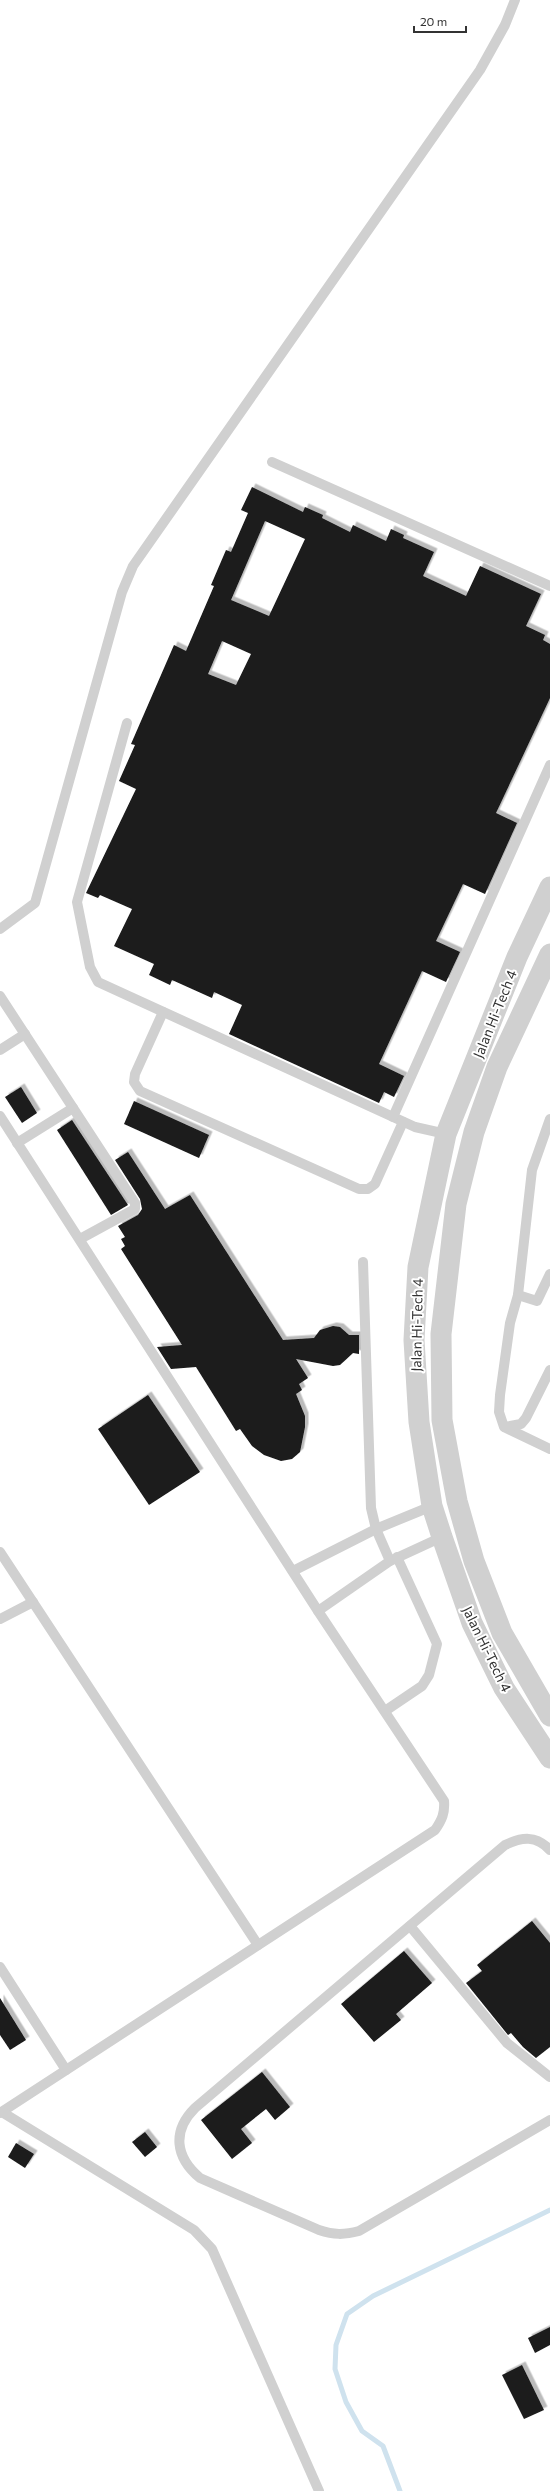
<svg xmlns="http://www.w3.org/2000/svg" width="550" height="2491" viewBox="0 0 550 2491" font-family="Commissioner,sans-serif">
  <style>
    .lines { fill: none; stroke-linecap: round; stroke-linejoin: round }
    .stream { stroke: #cfe2ee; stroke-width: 5 }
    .building { fill: #1a1a1a; fill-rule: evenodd; filter: url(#shadow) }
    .lane { stroke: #d0d0d0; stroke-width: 10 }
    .street { stroke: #d0d0d0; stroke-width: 21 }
    .labels { text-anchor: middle; stroke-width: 4; stroke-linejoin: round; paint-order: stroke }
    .street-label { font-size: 14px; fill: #333; stroke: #fff }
  </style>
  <defs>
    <filter id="shadow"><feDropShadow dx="3.5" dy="-3.5" stdDeviation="0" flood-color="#0004"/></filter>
  </defs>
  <rect width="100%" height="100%" fill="#fff"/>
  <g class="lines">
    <!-- stream -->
    <path class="stream" d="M400,2491L383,2446L362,2431L346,2402L335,2369L336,2345L347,2314L373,2296L550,2210"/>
  </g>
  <!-- building -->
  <g class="building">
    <path d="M252,487L303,512L305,507L323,515L322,518L350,532L353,525L386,541L391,529L404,535L403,538L434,552L423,576L466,596L480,566L541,594L526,626L545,635L543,640L550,644V698L496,813L517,823L485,894L463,884L436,941L460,952L446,982L422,971L379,1064L404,1076L394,1097L384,1092L379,1103L229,1034L242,1005L214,992L212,998L172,980L170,985L149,975L154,964L114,946L132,909L100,895L98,898L86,893L136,789L119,781L135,745L131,744L174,645L186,651L214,586L211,585L226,550L231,552L248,513L241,510ZM265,521L305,539L269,616L231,600ZM222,641L251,654L236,685L208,674Z"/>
    <path d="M21,1087L37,1113L22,1123L5,1097Z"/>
    <path d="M134,1101L209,1135L199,1158L124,1124Z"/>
    <path d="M72,1120L128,1205L111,1215L57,1130Z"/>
    <path d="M128,1152L165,1209L190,1195L283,1340L314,1338L320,1330L333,1326L340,1327L349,1335H359V1354L353,1353L340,1365L333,1366L296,1359L308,1378L299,1384L302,1390L296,1394L305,1416V1427L300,1452L292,1459L281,1461L264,1455L252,1446L240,1429L236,1431L196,1367L171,1369L157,1347L182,1345L121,1249L125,1246L121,1239L125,1237L118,1226L138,1215L142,1209L140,1199L115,1160Z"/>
    <path d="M148,1395L200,1472L149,1505L98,1429Z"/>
    <path d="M532,1921L550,1943V2047L536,2058L523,2047L511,2033L508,2035L466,1983L482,1971L477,1965Z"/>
    <path d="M404,1951L432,1983L396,2014L401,2020L374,2042L341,2004Z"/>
    <path d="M0,1998L26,2040L10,2050L0,2035Z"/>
    <path d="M262,2072L290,2107L275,2120L266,2109L241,2129L252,2143L232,2159L201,2120Z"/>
    <path d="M145,2132L157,2147L145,2157L132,2142Z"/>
    <path d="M16,2143L34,2154L25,2168L8,2157Z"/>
    <path d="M550,2327V2345L535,2353L528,2338Z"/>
    <path d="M522,2365L544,2410L524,2419L502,2375Z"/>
  </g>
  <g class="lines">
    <!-- lane -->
    <g class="lane">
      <path d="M272,462L550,586"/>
      <path d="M127,723L77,902L90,967L98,982L415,1127L446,1134"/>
      <path d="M0,929L35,903L122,592L133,566L480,70L505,25L515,0"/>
      <path d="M0,996L135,1203V1209L80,1239"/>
      <path d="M163,1012L135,1074L134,1082L140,1091L359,1189H368L375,1184L403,1122"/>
      <path d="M0,1050L25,1034"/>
      <path d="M0,1116L318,1611L444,1801C445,1813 442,1820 435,1830L0,2113"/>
      <path d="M393,1117L550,765"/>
      <path d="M550,1119L532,1170L518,1295L510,1323L500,1395L499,1412L504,1427L550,1449"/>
      <path d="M17,1143L73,1108"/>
      <path d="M363,1262L371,1508L376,1529L390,1561"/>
      <path d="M518,1295L537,1301L550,1274"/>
      <path d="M505,1427L521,1424L526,1418L550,1370"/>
      <path d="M0,1552L258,1945"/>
      <path d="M293,1571L376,1529L432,1506"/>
      <path d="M318,1611L390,1561L442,1537"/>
      <path d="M0,1619L33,1602"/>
      <path d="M385,1711L422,1686L429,1675L437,1644L397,1557"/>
      <path d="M550,1850C536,1835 522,1837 505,1845L195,2108C172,2131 175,2157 200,2178L319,2230C334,2235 344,2235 359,2231L550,2120"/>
      <path d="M410,1926L507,2043L550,2077"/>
      <path d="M0,1967L66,2070"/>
      <path d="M2,2112L194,2230L212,2249L319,2491"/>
    </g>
    <!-- street -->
    <g class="street">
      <path d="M550,887L517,957L446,1134L418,1267L414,1340L419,1422L432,1506L442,1537L472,1623L504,1688L550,1758"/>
      <path d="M550,954L497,1067L474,1132L456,1204L441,1334L442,1420L457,1501L474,1561L502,1633L550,1716"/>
    </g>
  </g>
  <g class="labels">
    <!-- street labels -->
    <g class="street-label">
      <text transform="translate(495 1014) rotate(-68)" y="5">Jalan Hi-Tech 4</text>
      <text transform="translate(417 1325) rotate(-89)" y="5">Jalan Hi-Tech 4</text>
      <text transform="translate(487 1649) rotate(64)" y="5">Jalan Hi-Tech 4</text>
    </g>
  </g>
  <!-- scale -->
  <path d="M414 26v6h52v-6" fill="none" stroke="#333333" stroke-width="2"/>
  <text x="420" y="26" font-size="12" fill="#333333" stroke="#ffffff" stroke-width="3" paint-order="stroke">20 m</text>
</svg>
